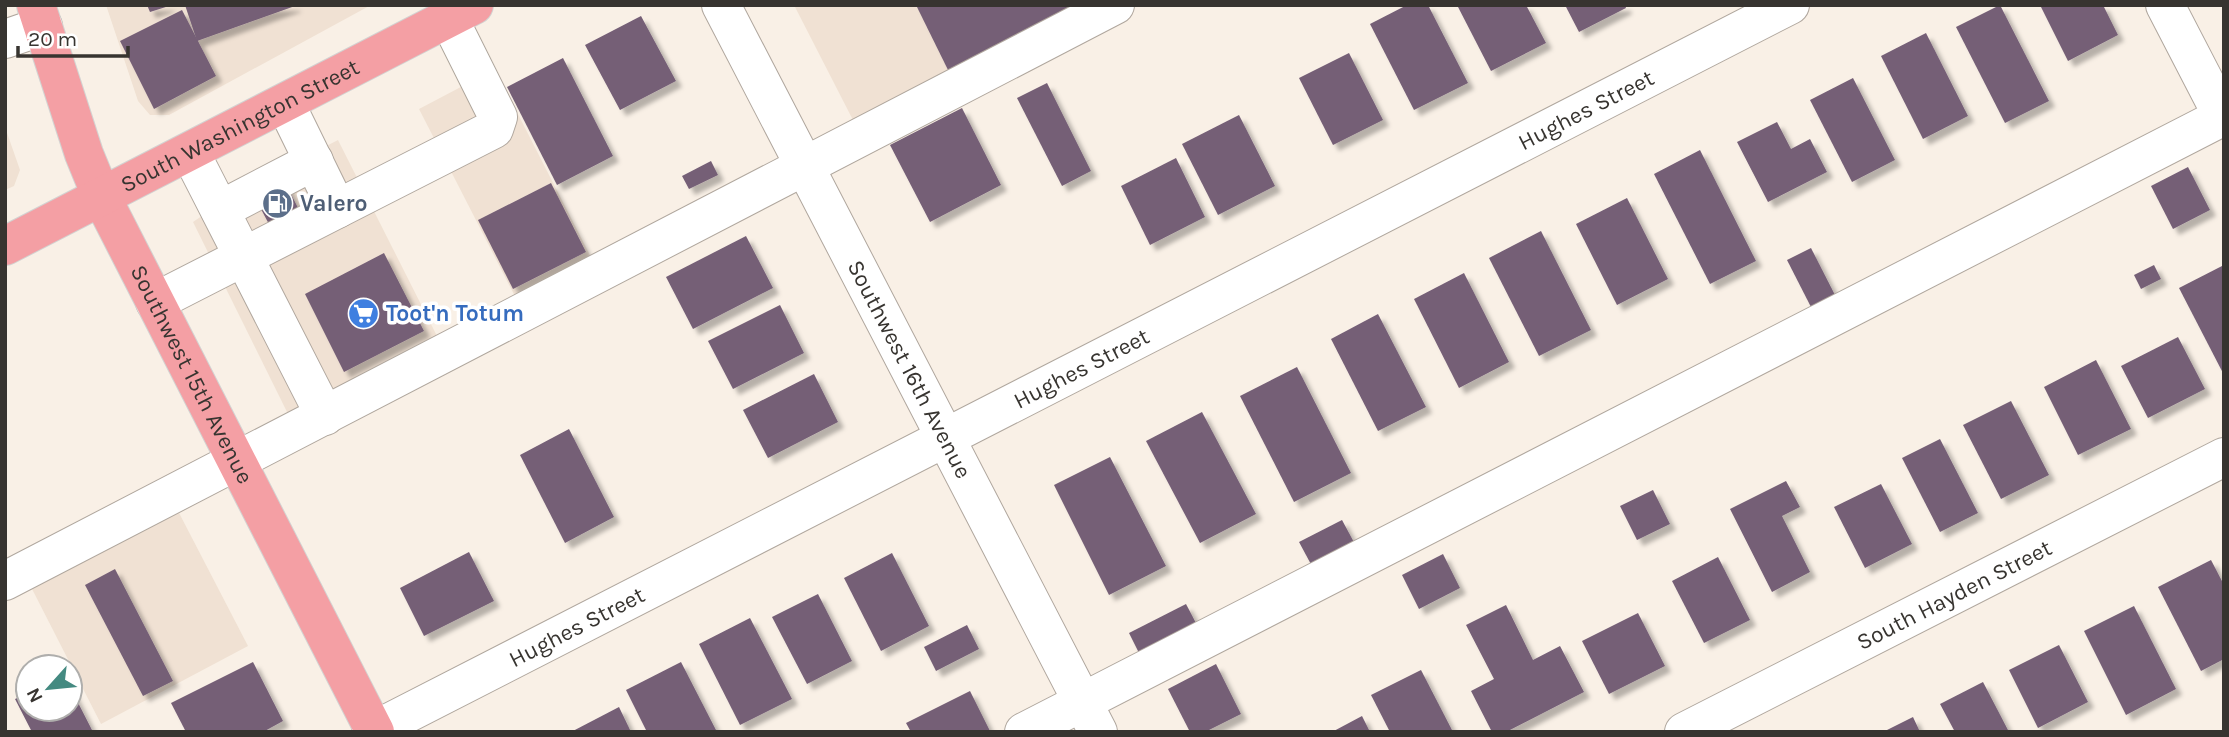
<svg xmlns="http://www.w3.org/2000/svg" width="2229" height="737" viewBox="0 0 2229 737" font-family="Karla,sans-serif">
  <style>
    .built { fill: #f0e1d3 }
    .building { fill: #745e76; filter: url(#shadow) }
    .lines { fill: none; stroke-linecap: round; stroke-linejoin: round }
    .minor-casing { stroke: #b0a79e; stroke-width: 40 }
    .major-casing { stroke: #d3d2d1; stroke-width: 40 }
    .minor { stroke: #fff; stroke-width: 38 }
    .major { stroke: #f49fa4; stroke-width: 38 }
    .labels { text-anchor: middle; stroke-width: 7; stroke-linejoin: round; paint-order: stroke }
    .street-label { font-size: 23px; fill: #373430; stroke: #fff }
    .service-label { font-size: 23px; font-weight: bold; fill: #4e5e75; stroke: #fff; text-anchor: start }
    .shop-label { font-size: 23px; font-weight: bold; fill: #366cbe; stroke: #fff; text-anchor: start }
  </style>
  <defs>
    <filter id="shadow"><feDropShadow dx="6" dy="6" stdDeviation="2" flood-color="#0004"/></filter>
  </defs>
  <rect width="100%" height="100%" fill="#f9f0e6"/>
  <!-- built -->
  <g class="built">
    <path d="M106,5H371L169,115H150L138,101Z"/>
    <path d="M794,5H1090L855,124Z"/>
    <path d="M495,69L595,265L519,304L419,109Z"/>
    <path d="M5,127L20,170L14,186L5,190Z"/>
    <path d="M338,140L441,344L291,420L193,222L237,192Z"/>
    <path d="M177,509L248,646L101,724L30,585Z"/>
  </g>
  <!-- building -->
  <g class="building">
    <path d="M147,5H169V6L150,12Z"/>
    <path d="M185,5H295V6L197,41Z"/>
    <path d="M916,5H1090L951,76Z"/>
    <path d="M1407,5H1428L1468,83L1414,110L1370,24Z"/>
    <path d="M1457,5H1526L1546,43L1491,71Z"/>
    <path d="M1565,5H1625L1626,8L1579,32Z"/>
    <path d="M2000,5L2049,101L2005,123L1956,27Z"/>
    <path d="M2040,5H2103L2118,35L2068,61Z"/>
    <path d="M182,10L216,76L154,109L120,41Z"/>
    <path d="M641,16L676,81L620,110L585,45Z"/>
    <path d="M1926,33L1968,116L1923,139L1881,56Z"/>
    <path d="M1349,53L1383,120L1333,145L1299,78Z"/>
    <path d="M563,58L613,156L557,185L507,87Z"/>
    <path d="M1853,78L1895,160L1852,182L1810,100Z"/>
    <path d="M1047,83L1091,171L1062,186L1017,98Z"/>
    <path d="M962,108L1001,185L930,222L890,145Z"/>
    <path d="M1239,115L1275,186L1218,215L1182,144Z"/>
    <path d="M1777,122L1791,149L1810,139L1827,172L1768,202L1737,142Z"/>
    <path d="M1700,150L1756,261L1710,284L1654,174Z"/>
    <path d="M1176,158L1205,217L1150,245L1121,186Z"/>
    <path d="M711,161L718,175L689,189L682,176Z"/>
    <path d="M2188,167L2210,210L2173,229L2151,186Z"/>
    <path d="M284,180L299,210L270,226L254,196Z"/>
    <path d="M551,183L586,252L513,289L478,220Z"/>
    <path d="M1627,198L1668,279L1617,305L1576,224Z"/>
    <path d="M1541,231L1591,330L1539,356L1489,258Z"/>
    <path d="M746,236L773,288L693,329L666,277Z"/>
    <path d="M1811,248L1836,297L1812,309L1787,260Z"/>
    <path d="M384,253L424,331L344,372L305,294Z"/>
    <path d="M2154,265L2161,279L2141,289L2134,275Z"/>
    <path d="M2222,266L2224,270V375L2179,288Z"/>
    <path d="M1464,273L1509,362L1459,388L1414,299Z"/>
    <path d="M780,305L804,353L733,389L708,341Z"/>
    <path d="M1378,314L1426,407L1378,431L1331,339Z"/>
    <path d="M2178,337L2205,389L2148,418L2121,366Z"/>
    <path d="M2096,360L2131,429L2078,455L2044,387Z"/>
    <path d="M1297,367L1351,473L1294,502L1240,396Z"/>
    <path d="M814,374L838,422L768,458L743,410Z"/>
    <path d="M2011,401L2049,475L2001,499L1963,425Z"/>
    <path d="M1202,412L1256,514L1200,543L1146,441Z"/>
    <path d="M569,429L614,517L565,543L520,455Z"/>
    <path d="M1940,439L1978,513L1940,532L1902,458Z"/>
    <path d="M1110,457L1166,566L1109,595L1054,485Z"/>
    <path d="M1786,481L1800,507L1782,516L1810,572L1772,592L1730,509Z"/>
    <path d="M1881,484L1912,544L1865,568L1834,507Z"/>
    <path d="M1653,490L1670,524L1637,540L1620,506Z"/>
    <path d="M1342,520L1356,546L1313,568L1299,542Z"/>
    <path d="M469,552L494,601L424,636L400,588Z"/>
    <path d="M892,553L929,626L881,651L844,578Z"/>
    <path d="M1443,554L1460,588L1419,609L1402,575Z"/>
    <path d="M1718,557L1750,620L1704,643L1672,581Z"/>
    <path d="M2211,560L2224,585V659L2201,671L2158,587Z"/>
    <path d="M115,569L173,681L143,696L85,585Z"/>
    <path d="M818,594L852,661L807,684L772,617Z"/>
    <path d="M1186,604L1197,625L1140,655L1129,633Z"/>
    <path d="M1506,605L1533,660L1560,646L1584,692L1506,732H1492L1471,691L1494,679L1466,625Z"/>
    <path d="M2134,606L2176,689L2126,715L2084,631Z"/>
    <path d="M1638,613L1665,666L1609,694L1582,641Z"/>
    <path d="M750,618L792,699L740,725L699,644Z"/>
    <path d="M967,625L979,649L936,671L924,647Z"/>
    <path d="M2059,645L2088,702L2038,728L2009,670Z"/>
    <path d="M253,662L283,721L263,732H186L171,703Z"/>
    <path d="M681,662L717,732H647L626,690Z"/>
    <path d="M1216,664L1241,714L1205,732H1190L1168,689Z"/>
    <path d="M1421,670L1453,732H1390L1371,695Z"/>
    <path d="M1983,682L2009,732H1955L1940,704Z"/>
    <path d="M70,687L93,732H32L15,699L28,693V709H70Z"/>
    <path d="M970,691L990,731L911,732L906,723Z"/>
    <path d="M619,707L631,732H571Z"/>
    <path d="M1362,716L1370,732H1332Z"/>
    <path d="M1913,717L1920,732H1883Z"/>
  </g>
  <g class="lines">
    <defs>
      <g id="minor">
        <path id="s1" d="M721,5L1098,732"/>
        <path d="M2165,5L2224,119"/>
        <path d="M5,39L43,26"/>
        <path d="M190,152L325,416"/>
        <path d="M337,209L494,129L498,117L449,19"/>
        <path d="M220,210L314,161"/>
        <path d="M155,302L337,209L285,103"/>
        <path d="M5,581L1115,5"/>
        <path id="s2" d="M371,732L1790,5"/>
        <path d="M1024,732L2224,116"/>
        <path id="s3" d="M1684,732L2224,457"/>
      </g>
      <g id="major">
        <path id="s4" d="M36,5L84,154L102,198L375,732"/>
        <path id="s5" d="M5,246L474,5"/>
      </g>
    </defs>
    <!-- minor casing -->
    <use href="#minor" class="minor-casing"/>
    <!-- major casing -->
    <use href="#major" class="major-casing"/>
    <!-- minor -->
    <use href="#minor" class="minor"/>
    <!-- major -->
    <use href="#major" class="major"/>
  </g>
  <!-- icons -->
  <defs>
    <symbol id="fuel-disc" viewBox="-11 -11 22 22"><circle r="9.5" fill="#5c6f8a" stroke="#fff"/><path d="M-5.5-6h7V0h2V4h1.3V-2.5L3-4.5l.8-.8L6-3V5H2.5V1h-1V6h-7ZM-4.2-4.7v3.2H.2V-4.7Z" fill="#fff"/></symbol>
    <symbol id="supermarket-disc" viewBox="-11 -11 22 22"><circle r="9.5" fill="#3f7fe0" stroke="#fff"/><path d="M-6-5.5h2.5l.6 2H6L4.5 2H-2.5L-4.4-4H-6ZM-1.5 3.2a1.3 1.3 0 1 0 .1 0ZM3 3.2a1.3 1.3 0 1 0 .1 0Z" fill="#fff"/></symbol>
  </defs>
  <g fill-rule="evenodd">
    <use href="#fuel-disc" x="260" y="186" width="35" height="35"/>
    <use href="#supermarket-disc" x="346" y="296" width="35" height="35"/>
  </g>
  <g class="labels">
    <!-- street labels -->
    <g class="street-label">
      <text dy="8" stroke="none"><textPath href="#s2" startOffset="1365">Hughes Street</textPath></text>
      <text dy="8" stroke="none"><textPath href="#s5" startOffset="264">South Washington Street</textPath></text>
      <text dy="8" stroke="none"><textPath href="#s2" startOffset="798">Hughes Street</textPath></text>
      <text dy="8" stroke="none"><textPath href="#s1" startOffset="410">Southwest 16th Avenue</textPath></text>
      <text dy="8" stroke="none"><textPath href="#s4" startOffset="402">Southwest 15th Avenue</textPath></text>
      <text dy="8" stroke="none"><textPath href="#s3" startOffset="303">South Hayden Street</textPath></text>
      <text dy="8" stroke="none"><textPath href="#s2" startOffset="231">Hughes Street</textPath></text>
    </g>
    <!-- service labels -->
    <g class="service-label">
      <text x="300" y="211">Valero</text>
    </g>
    <!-- shop labels -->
    <g class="shop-label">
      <text x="386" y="321">Toot'n Totum</text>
    </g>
  </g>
  <!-- border -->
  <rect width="2229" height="737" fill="none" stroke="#373430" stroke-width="14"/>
  <!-- north arrow -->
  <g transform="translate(49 688) rotate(243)"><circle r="33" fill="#ffffff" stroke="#afaeac" stroke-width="2"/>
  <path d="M0-5L12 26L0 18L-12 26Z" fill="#448a81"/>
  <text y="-10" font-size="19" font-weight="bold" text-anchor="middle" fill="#373430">N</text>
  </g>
  <!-- scale -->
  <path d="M18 46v10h110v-10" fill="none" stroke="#373430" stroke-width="3.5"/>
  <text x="28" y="46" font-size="21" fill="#373430" stroke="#ffffff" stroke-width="5" paint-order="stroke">20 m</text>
</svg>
